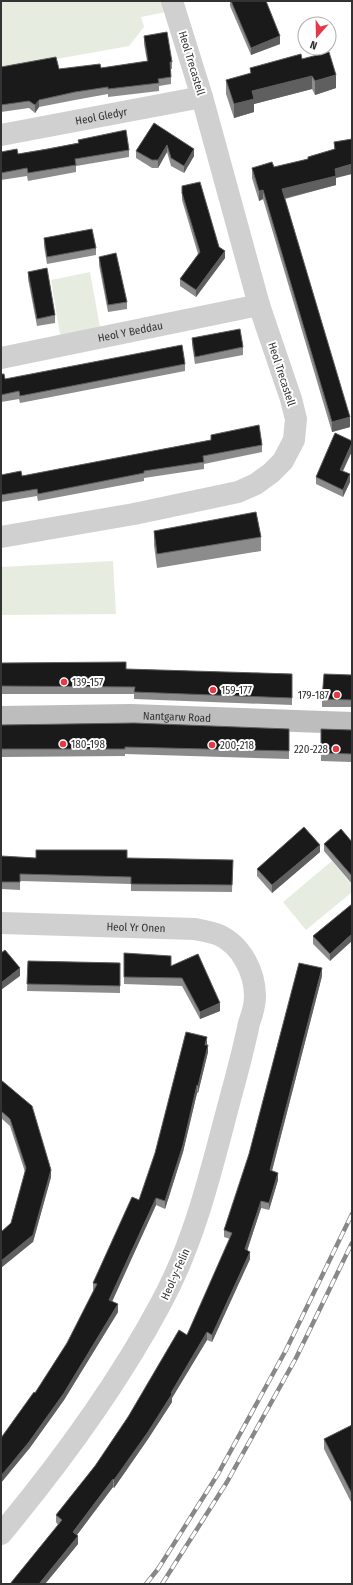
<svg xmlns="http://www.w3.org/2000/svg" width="353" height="1585" viewBox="0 0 353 1585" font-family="'Fira Sans Condensed',sans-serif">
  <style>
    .green { fill: #e6ecdf }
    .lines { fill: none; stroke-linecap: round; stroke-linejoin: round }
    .street { stroke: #d0d0d0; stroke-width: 22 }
    .secondary { stroke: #bdbdbd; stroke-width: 22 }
    .rail-casing { stroke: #888; stroke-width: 4.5 }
    .rail { stroke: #fff; stroke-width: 3; stroke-dasharray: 9; stroke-linecap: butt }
    .wall { fill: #8c8c8c }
    .shaded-wall { fill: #5f5f5f }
    .building { fill: #1a1a1a; stroke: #5f5f5f }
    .poi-dot { fill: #e63946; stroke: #fff; stroke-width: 1.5 }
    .labels { text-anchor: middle; stroke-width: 4; stroke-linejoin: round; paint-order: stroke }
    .street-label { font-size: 11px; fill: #333; stroke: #fff }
    .poi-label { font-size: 11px; fill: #333; stroke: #fff; text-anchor: start }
  </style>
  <rect width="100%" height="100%" fill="#fff"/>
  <!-- green -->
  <g class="green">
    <path d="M1,1H172L176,10L141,17L144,27L129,46L1,69Z"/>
    <path d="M90,272L102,338L62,346L51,280Z"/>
    <path d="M113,561L116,614L1,615V567Z"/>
    <path d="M332,861L352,885V892L306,930L283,902Z"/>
  </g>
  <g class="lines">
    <!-- street -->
    <g class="street">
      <path id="s1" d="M1,135L202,97"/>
      <path id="s2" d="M1,358L259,305"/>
      <path d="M1,537L134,514L238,492L256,484L271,473L283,461L294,440L296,419L291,399L259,305L202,97L172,1"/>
      <path id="s3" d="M1,923L195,929C203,931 212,932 219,935C241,945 255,972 255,996C255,1004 252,1015 249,1023C245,1043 240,1062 235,1081C214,1157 198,1236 160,1305C116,1387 60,1463 1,1534"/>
    </g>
    <!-- secondary -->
    <path class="secondary" id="s4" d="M1,717L131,715L352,723"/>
    <defs>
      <g id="rail">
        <path d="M146,1584L158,1569L218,1474L286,1350L352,1214"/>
        <path d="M162,1584L227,1482L296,1358L352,1243"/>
      </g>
    </defs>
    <!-- rail casing -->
    <use href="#rail" class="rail-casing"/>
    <!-- rail -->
    <use href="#rail" class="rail"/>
  </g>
  <!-- wall -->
  <g class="wall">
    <path d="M230,1H266L280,44L251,55L230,6Z"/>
    <path d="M144,36L172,62V69H171V84L159,86V91L108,97V94L75,100L39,107L35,113L29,108L1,112V67L59,69L101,68L147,61L144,44Z"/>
    <path d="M302,59L336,88L315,95L312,89L254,104V112L234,118L226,94V80L250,74V68Z"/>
    <path d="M154,123L194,156L184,173L171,166L167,152L158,168H152L136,158V151Z"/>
    <path d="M352,139L336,178V185L285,199L350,427L332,432L263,199L259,201L252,178V168L274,167L308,159V157L334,149V142Z"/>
    <path d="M78,140L129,150V157L76,166V172L28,181L27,176L1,180V152L18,154L78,143Z"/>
    <path d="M182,186L219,247L225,258L196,297L180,286V279L198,254L182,200Z"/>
    <path d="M44,238L96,248V255L47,264L44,246Z"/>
    <path d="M99,257L127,302V309L108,312L99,265Z"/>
    <path d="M28,272L55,315V323L37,326L28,279Z"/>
    <path d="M192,338L243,347V355L195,364L192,345Z"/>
    <path d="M185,364V371L20,403L19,399L1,402V374L5,379Z"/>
    <path d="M211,435L262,445V452L204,464V469L144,478V481L38,501L37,496L1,502V475L22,476L69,467L211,440Z"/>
    <path d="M352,451L343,471L350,482L343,497L316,484V477Z"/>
    <path d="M154,531L261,537V551L157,568L154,545Z"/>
    <path d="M1,663L126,669L292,674V705L134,699V694H1Z"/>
    <path d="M352,675V707H322V699Z"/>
    <path d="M1,725L289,729V759L125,754V756L1,757Z"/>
    <path d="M321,729L352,730V762L321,761Z"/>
    <path d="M352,842V884L324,851V844Z"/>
    <path d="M320,852L272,893L257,876V869Z"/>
    <path d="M1,856L36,858L233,860L232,892L131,891V884L20,881V890L1,889Z"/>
    <path d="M352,904L330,961L313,944V936Z"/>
    <path d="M124,953L171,966L220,1011L200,1019L182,986L124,984Z"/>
    <path d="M28,961L120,963V993L27,991Z"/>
    <path d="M322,976L272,1171L278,1180L269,1210L261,1208L247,1251L250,1259L212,1342L207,1340L172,1398V1402L148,1439L114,1488L113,1487L77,1535L78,1544L45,1584H10L58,1525L56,1522V1515L95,1466L187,1335L230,1239L224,1237V1230Z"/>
    <path d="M207,1044L208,1052L198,1093H197L183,1152L165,1209L156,1205L112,1302L118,1312L64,1400L29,1449L35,1393L67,1343L94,1290H93V1283L139,1200Z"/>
    <path d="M1,1080L51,1177L33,1242L11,1223L25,1172L10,1126L1,1118Z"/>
    <path d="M352,1425V1504L324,1449V1439Z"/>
  </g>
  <!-- shaded-wall -->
  <g class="shaded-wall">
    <path d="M280,36V44L251,55V48Z"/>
    <path d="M336,75V88L315,95V81Z"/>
    <path d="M312,76V89L254,104V112L234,118V104L252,91Z"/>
    <path d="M39,100V107L35,113V105Z"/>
    <path d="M167,145V152L158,168V160Z"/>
    <path d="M194,149V156L184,173V166Z"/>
    <path d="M352,164V174L336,178V185L282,199V189L335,169Z"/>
    <path d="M263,190V199L259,201V191Z"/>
    <path d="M225,251V258L196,297V290Z"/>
    <path d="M350,417V427L332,432V422Z"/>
    <path d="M352,443V451L340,477V470Z"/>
    <path d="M350,474V482L343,497V490Z"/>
    <path d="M320,845V852L272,893V885Z"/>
    <path d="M352,934V941L330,961V954Z"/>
    <path d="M20,968V976L1,990V983Z"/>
    <path d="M322,968V976L270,1178V1170Z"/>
    <path d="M220,1003V1011L200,1019V1012Z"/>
    <path d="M207,1037V1044L205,1052V1045Z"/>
    <path d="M208,1045V1052L198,1093V1086Z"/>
    <path d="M197,1085V1093L183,1152L165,1209V1201Z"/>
    <path d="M51,1170V1177L33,1242L1,1268V1261Z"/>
    <path d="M278,1173V1180L269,1210V1203Z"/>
    <path d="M156,1198V1205L109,1308V1300Z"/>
    <path d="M261,1201V1208L245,1257V1249Z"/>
    <path d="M250,1252V1259L212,1342V1335Z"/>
    <path d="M118,1304V1312L64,1400L29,1449L1,1483V1476Z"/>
    <path d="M207,1332V1340L172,1398V1402L148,1439L114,1488V1480L171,1393Z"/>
    <path d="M113,1479V1487L73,1540V1532Z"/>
    <path d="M78,1536V1544L45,1584H39Z"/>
  </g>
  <!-- building -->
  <g class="building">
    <path d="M231,1H266L280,36L251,48Z"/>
    <path d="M167,32L172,62H170L171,77L158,79L159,83L108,89V87L75,92L39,100L35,105L29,101L1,105V67L56,57L59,69L100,64L101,68L148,61L144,36Z"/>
    <path d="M329,52L336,75L315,81L312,76L252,91L254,99L234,104L226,80L251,73L250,68L301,54L302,59Z"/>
    <path d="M154,123L194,149L184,166L171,158L167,145L158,160H152L136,151Z"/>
    <path d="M126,130L129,150L75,159L76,165L28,173L27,168L1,173V152L17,149L18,154L48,149L79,143L78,140Z"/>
    <path d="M352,139V164L335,169L336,176L282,189L350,417L332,422L263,190L259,191L252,168L272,162L274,167L308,159V157L335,149L334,142Z"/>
    <path d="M200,182L219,247L225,251L196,290L180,279L200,252L182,193V186Z"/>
    <path d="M92,229L96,248L47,257L44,238Z"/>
    <path d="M116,253L127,302L108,305L99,257Z"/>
    <path d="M47,268L55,315L37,319L28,272Z"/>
    <path d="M240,329L243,347L195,357L192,338Z"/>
    <path d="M182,345L185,364L20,396L19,391L1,395V374H4L5,379Z"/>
    <path d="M259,425L262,445L203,456L204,462L144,471V473L38,494L37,489L1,495V475L21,471L22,476L69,467L211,440V435Z"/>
    <path d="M335,433L352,441V443L340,470L350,474L343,490L316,477Z"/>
    <path d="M256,512L261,537L157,554L154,531Z"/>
    <path d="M126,662V669L292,674V698L134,692L135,687L1,686V663Z"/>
    <path d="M324,674L352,675V700L322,699Z"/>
    <path d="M134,723L289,729V751L125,747V749H1V725Z"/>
    <path d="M321,729L352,730V754L321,753Z"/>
    <path d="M304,827L320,845L272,885L257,869Z"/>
    <path d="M341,829L352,842V876L324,844Z"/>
    <path d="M36,850H127V858L233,860L232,885L131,884V877L20,874V882H1V856L36,858Z"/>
    <path d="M352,904V934L330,954L313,936Z"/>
    <path d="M5,950L20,968L1,983V953Z"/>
    <path d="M124,953L171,956V966L198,954L220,1003L200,1012L182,978L124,977Z"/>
    <path d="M28,961L120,963V986L27,984Z"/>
    <path d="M299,963L322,968L270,1170L278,1173L269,1203L261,1201L245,1249L250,1252L212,1335L207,1332L171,1393L172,1394L148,1432L114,1480L113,1479L73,1532L78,1536L39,1584H10L62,1520L56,1515L95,1466L128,1417L179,1330L187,1335L232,1233L224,1230L249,1154Z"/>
    <path d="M186,1032L207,1037L205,1045H208L198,1086L197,1085L183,1145L165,1201L156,1198L109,1300L118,1304L64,1393L29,1442L1,1476V1438L34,1392L35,1393L67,1343L97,1284L93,1283L132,1197L139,1200L155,1153Z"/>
    <path d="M1,1080L32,1106L51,1170L33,1235L1,1261V1232L11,1223L26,1168L10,1119L1,1111Z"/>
    <path d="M352,1425V1494L324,1439Z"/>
  </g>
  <!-- markers -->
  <g class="poi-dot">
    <circle cx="64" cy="682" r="4"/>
    <circle cx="213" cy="690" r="4"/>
    <circle cx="337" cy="695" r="4"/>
    <circle cx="63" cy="744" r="4"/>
    <circle cx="212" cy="745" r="4"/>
    <circle cx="336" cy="749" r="4"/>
  </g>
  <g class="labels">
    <!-- street labels -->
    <g class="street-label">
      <text transform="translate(192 63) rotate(73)" y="4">Heol Trecastell</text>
      <text dy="4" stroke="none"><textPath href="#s1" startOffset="102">Heol Gledyr</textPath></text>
      <text dy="4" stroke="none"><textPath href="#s2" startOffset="132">Heol Y Beddau</textPath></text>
      <text transform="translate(282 374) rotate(72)" y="4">Heol Trecastell</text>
      <text dy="4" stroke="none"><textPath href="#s4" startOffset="176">Nantgarw Road</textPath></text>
      <text dy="4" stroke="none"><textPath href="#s3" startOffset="135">Heol Yr Onen</textPath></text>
      <text transform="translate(175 1274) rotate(-66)" y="4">Heol-y-Felin</text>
    </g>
    <!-- poi labels -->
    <g class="poi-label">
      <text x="72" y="686">139-157</text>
      <text x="221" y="694">159-177</text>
      <text x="329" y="699" text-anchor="end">179-187</text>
      <text x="71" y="748">180-198</text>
      <text x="220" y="749">200-218</text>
      <text x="328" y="753" text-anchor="end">220-228</text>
    </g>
  </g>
  <!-- border -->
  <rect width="353" height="1585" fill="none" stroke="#333333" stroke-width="4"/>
  <!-- north arrow -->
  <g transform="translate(317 36) rotate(200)"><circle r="19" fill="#ffffff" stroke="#adadad"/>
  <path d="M0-3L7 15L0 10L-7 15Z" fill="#e63946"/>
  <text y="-6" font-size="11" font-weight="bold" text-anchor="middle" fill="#333333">N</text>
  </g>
</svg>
